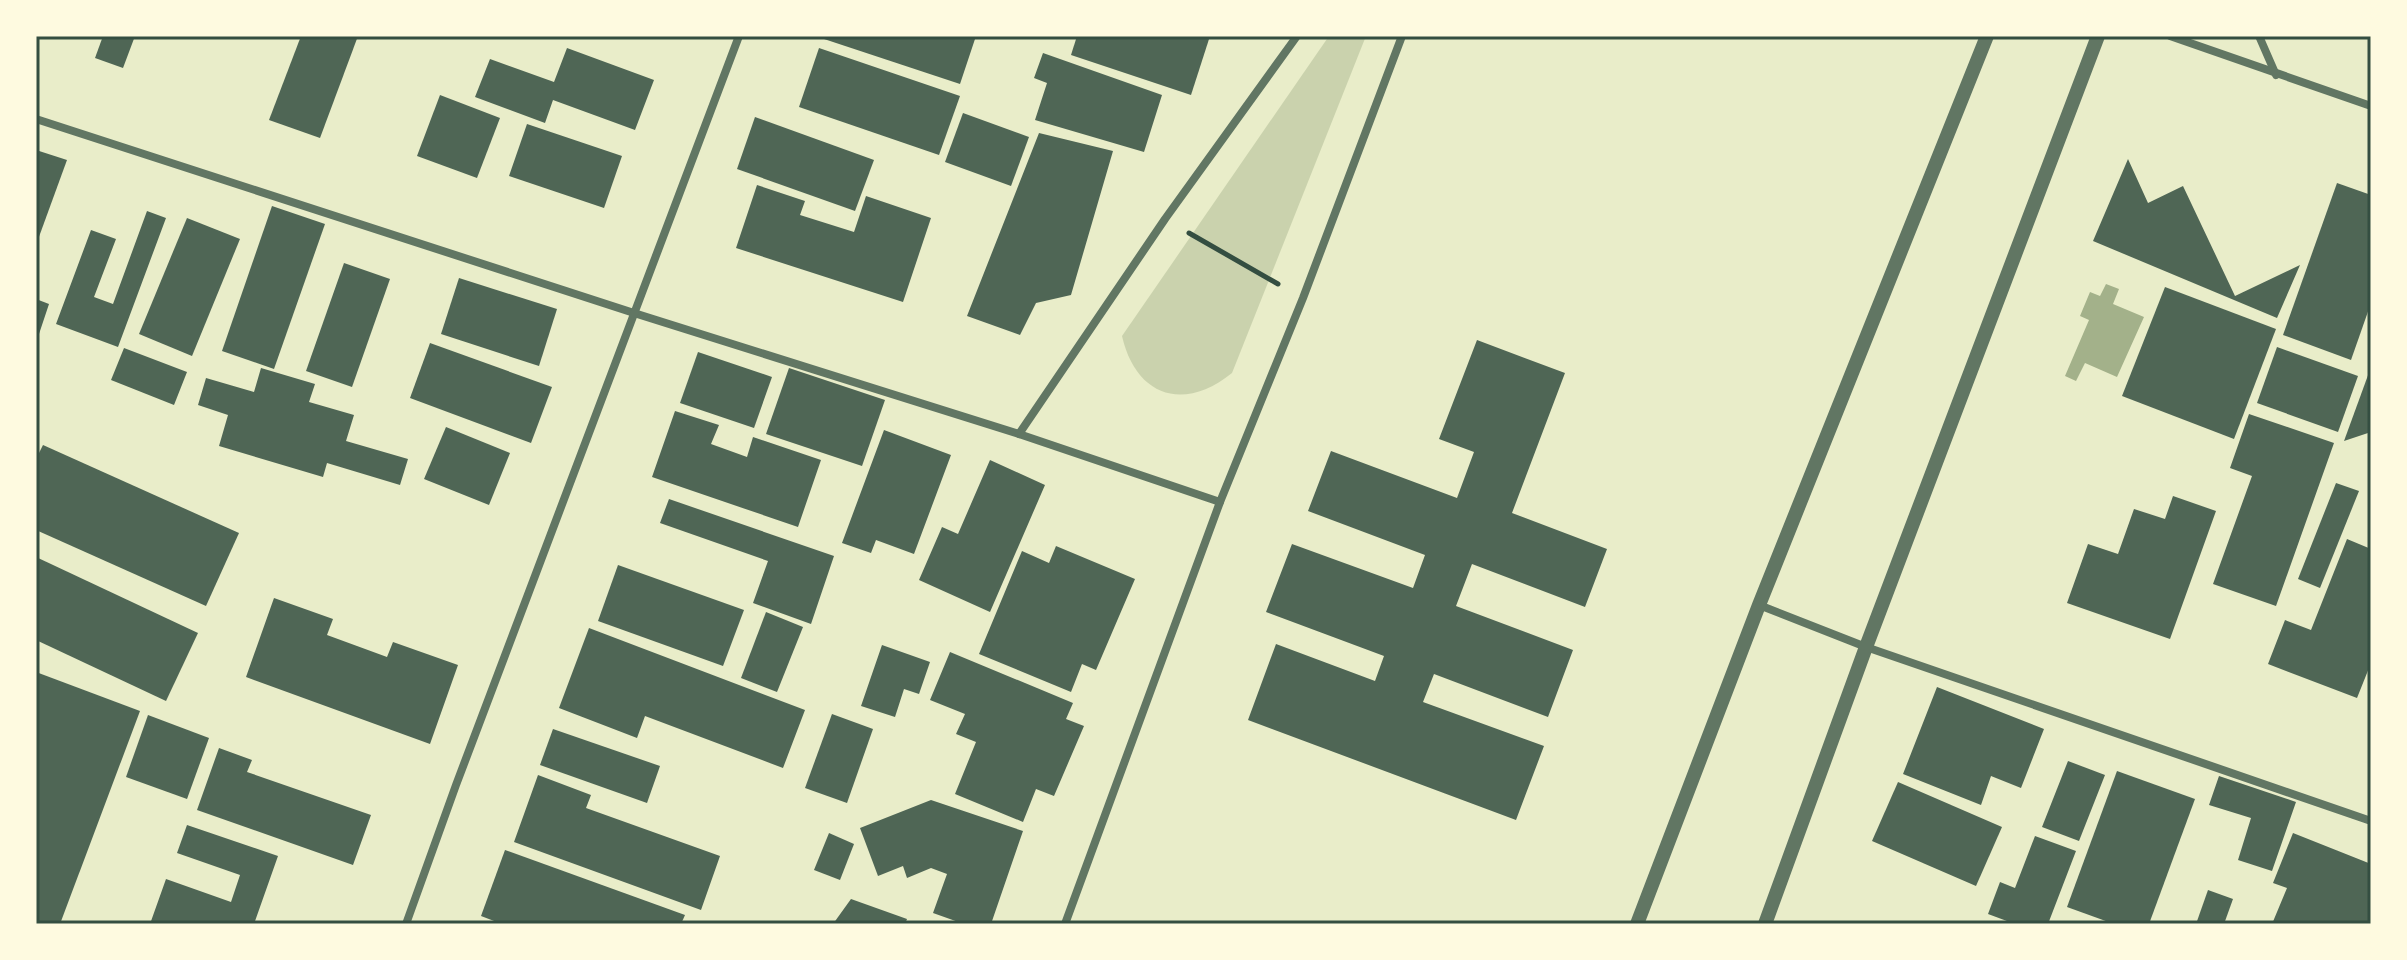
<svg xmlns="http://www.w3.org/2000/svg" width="2407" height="960" viewBox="0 0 2407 960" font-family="Cabin,sans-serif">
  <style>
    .green { fill: #cad2ad }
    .water { fill: #a3b18a }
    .building { fill: #4f6655 }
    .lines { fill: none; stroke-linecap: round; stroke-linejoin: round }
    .path { stroke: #344e41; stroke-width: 5 }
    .minor { stroke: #617663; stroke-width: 8 }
    .tertiary { stroke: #617663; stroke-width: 14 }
    .neatline { fill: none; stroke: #344e41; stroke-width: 3 }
  </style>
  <rect width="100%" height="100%" fill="#e9edc9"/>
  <!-- green -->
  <path class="green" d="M1329,36H1366L1232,373C1184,412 1136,397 1122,336Z"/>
  <!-- water -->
  <path class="water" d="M2106,284L2119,289L2113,304L2144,317L2117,377L2085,363L2076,381L2065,376L2089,320L2080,316L2090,292L2100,296Z"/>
  <!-- building -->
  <g class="building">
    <path d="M103,36H135L123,68L95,58Z"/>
    <path d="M301,36H358L320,138L269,120Z"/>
    <path d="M825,36H976L960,84L824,39Z"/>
    <path d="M1077,36H1210L1191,95L1071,55Z"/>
    <path d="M567,48L654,80L635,130L553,100L545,123L475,97L490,59L554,82Z"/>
    <path d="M819,48L960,96L939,155L799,107Z"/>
    <path d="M1043,53L1162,95L1144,152L1035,120L1047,83L1034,78Z"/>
    <path d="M440,95L500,118L477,178L417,156Z"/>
    <path d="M963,113L1029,137L1011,186L945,162Z"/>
    <path d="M755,117L874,160L855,211L737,169Z"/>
    <path d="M527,124L622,156L604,208L509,176Z"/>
    <path d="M1039,133L1113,151L1071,295L1036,303L1020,335L967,316Z"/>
    <path d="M36,150L67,160L36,245Z"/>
    <path d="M2128,159L2148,203L2183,186L2235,296L2300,265L2277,318L2093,241Z"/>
    <path d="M2337,183L2371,195V303L2351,360L2283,335Z"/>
    <path d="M757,185L805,201L800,215L854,232L866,196L931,218L903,302L736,248Z"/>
    <path d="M272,206L325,224L274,369L222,351Z"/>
    <path d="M147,211L166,218L118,347L56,324L91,230L116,239L94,297L113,304Z"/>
    <path d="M187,218L240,239L192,356L139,334Z"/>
    <path d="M344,263L390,279L352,387L306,371Z"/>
    <path d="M459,278L557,309L539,366L441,334Z"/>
    <path d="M2165,287L2276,329L2234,439L2122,396Z"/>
    <path d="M36,299L49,304L37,340H36Z"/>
    <path d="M1477,340L1565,373L1512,513L1607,549L1585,607L1472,564L1456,606L1573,650L1548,717L1434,674L1423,702L1544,746L1516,820L1248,720L1276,644L1375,681L1384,656L1266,612L1292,544L1413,588L1425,555L1308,511L1331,451L1457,498L1474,452L1439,439Z"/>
    <path d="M430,343L552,387L531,443L410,398Z"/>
    <path d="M2277,347L2358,376L2338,432L2257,403Z"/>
    <path d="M124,348L187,372L174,405L111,380Z"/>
    <path d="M698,352L772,377L754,428L680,403Z"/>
    <path d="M2371,367V432L2344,441Z"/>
    <path d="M261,368L315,384L309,402L354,415L346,441L408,459L400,485L327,463L323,477L219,446L228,415L198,405L206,378L254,392Z"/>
    <path d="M789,368L885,400L862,466L766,434Z"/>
    <path d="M675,411L719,425L711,444L747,457L753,437L821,460L798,527L652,477Z"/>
    <path d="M2249,414L2334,443L2276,606L2213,584L2252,476L2230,468Z"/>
    <path d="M446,427L510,453L489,505L424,479Z"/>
    <path d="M884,430L951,455L914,554L876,540L871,553L842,543Z"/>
    <path d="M43,445L239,533L206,606L36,530V459Z"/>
    <path d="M990,460L1045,485L990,612L919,580L942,527L958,534Z"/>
    <path d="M2336,483L2359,491L2320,588L2298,579Z"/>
    <path d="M2173,496L2216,511L2170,639L2067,603L2088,544L2118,554L2134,509L2165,519Z"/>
    <path d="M669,499L834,556L811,624L753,603L768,561L660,523Z"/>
    <path d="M2347,539L2371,549V663L2357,698L2268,664L2285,620L2311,630Z"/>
    <path d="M1056,546L1135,579L1096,670L1082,664L1071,692L979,654L1022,551L1049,563Z"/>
    <path d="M36,557L198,633L166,701L36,640Z"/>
    <path d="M618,565L744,610L723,666L598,621Z"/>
    <path d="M274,598L333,619L327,635L387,657L393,642L458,665L430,744L246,677Z"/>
    <path d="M766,612L803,627L777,692L741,678Z"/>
    <path d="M589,628L805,710L783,768L645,716L637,738L559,708Z"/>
    <path d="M882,645L930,662L919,694L904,689L895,717L861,706Z"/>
    <path d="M950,652L1073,703L1066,719L1084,726L1054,796L1036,789L1023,822L955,794L976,742L956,734L965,714L930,700Z"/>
    <path d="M36,672L140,711L60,924H36Z"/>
    <path d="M1937,687L2044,729L2021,788L1991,776L1981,805L1903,774Z"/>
    <path d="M832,714L873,729L847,803L805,788Z"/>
    <path d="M148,715L209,738L187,799L126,777Z"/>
    <path d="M553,729L660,766L647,803L540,765Z"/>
    <path d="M219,748L252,760L247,772L371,815L353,865L197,810Z"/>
    <path d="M2068,761L2105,775L2079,841L2042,827Z"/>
    <path d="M2117,771L2195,799L2149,924H2114L2067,907Z"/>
    <path d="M538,775L591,795L586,808L720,856L701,910L514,842Z"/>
    <path d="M2219,776L2296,802L2272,871L2238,860L2251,818L2209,805Z"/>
    <path d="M1898,782L2002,827L1976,886L1872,841Z"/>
    <path d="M931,800L1023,831L991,924H964L933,913L947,874L931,868L907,878L903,866L878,876L860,828Z"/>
    <path d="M187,825L278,856L254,924H150L166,879L231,902L240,875L177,853Z"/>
    <path d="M829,833L854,844L840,880L814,870Z"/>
    <path d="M2293,833L2371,864V913L2367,924H2272L2287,888L2273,883Z"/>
    <path d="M2035,836L2076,851L2048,924H2015L1988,914L2000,882L2015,888Z"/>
    <path d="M505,850L685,915L681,924H502L481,916Z"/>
    <path d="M2208,890L2233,899L2224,924H2196Z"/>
    <path d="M851,899L907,919L905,924H833Z"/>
  </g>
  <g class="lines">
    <!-- path -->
    <path class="path" d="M1189,233L1278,284"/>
    <!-- minor -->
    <g class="minor">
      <path d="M2170,36L2371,106"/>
      <path d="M2259,36L2276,75"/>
      <path d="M36,119L634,313L1019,434L1220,502"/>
      <path d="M1019,434L1165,219L1297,36"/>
      <path d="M1759,605L1866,647L2371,821"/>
      <path d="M406,924L456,785L739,36"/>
      <path d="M1065,924L1220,502L1303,298L1402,36"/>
    </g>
    <!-- tertiary -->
    <g class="tertiary">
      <path d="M1637,924L1759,605L1987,36"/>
      <path d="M1765,924L1866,647L2098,36"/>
    </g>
  </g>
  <!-- border -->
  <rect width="2407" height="960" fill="none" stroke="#fefae0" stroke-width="76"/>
  <rect x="38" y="38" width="2331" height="884" class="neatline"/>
</svg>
